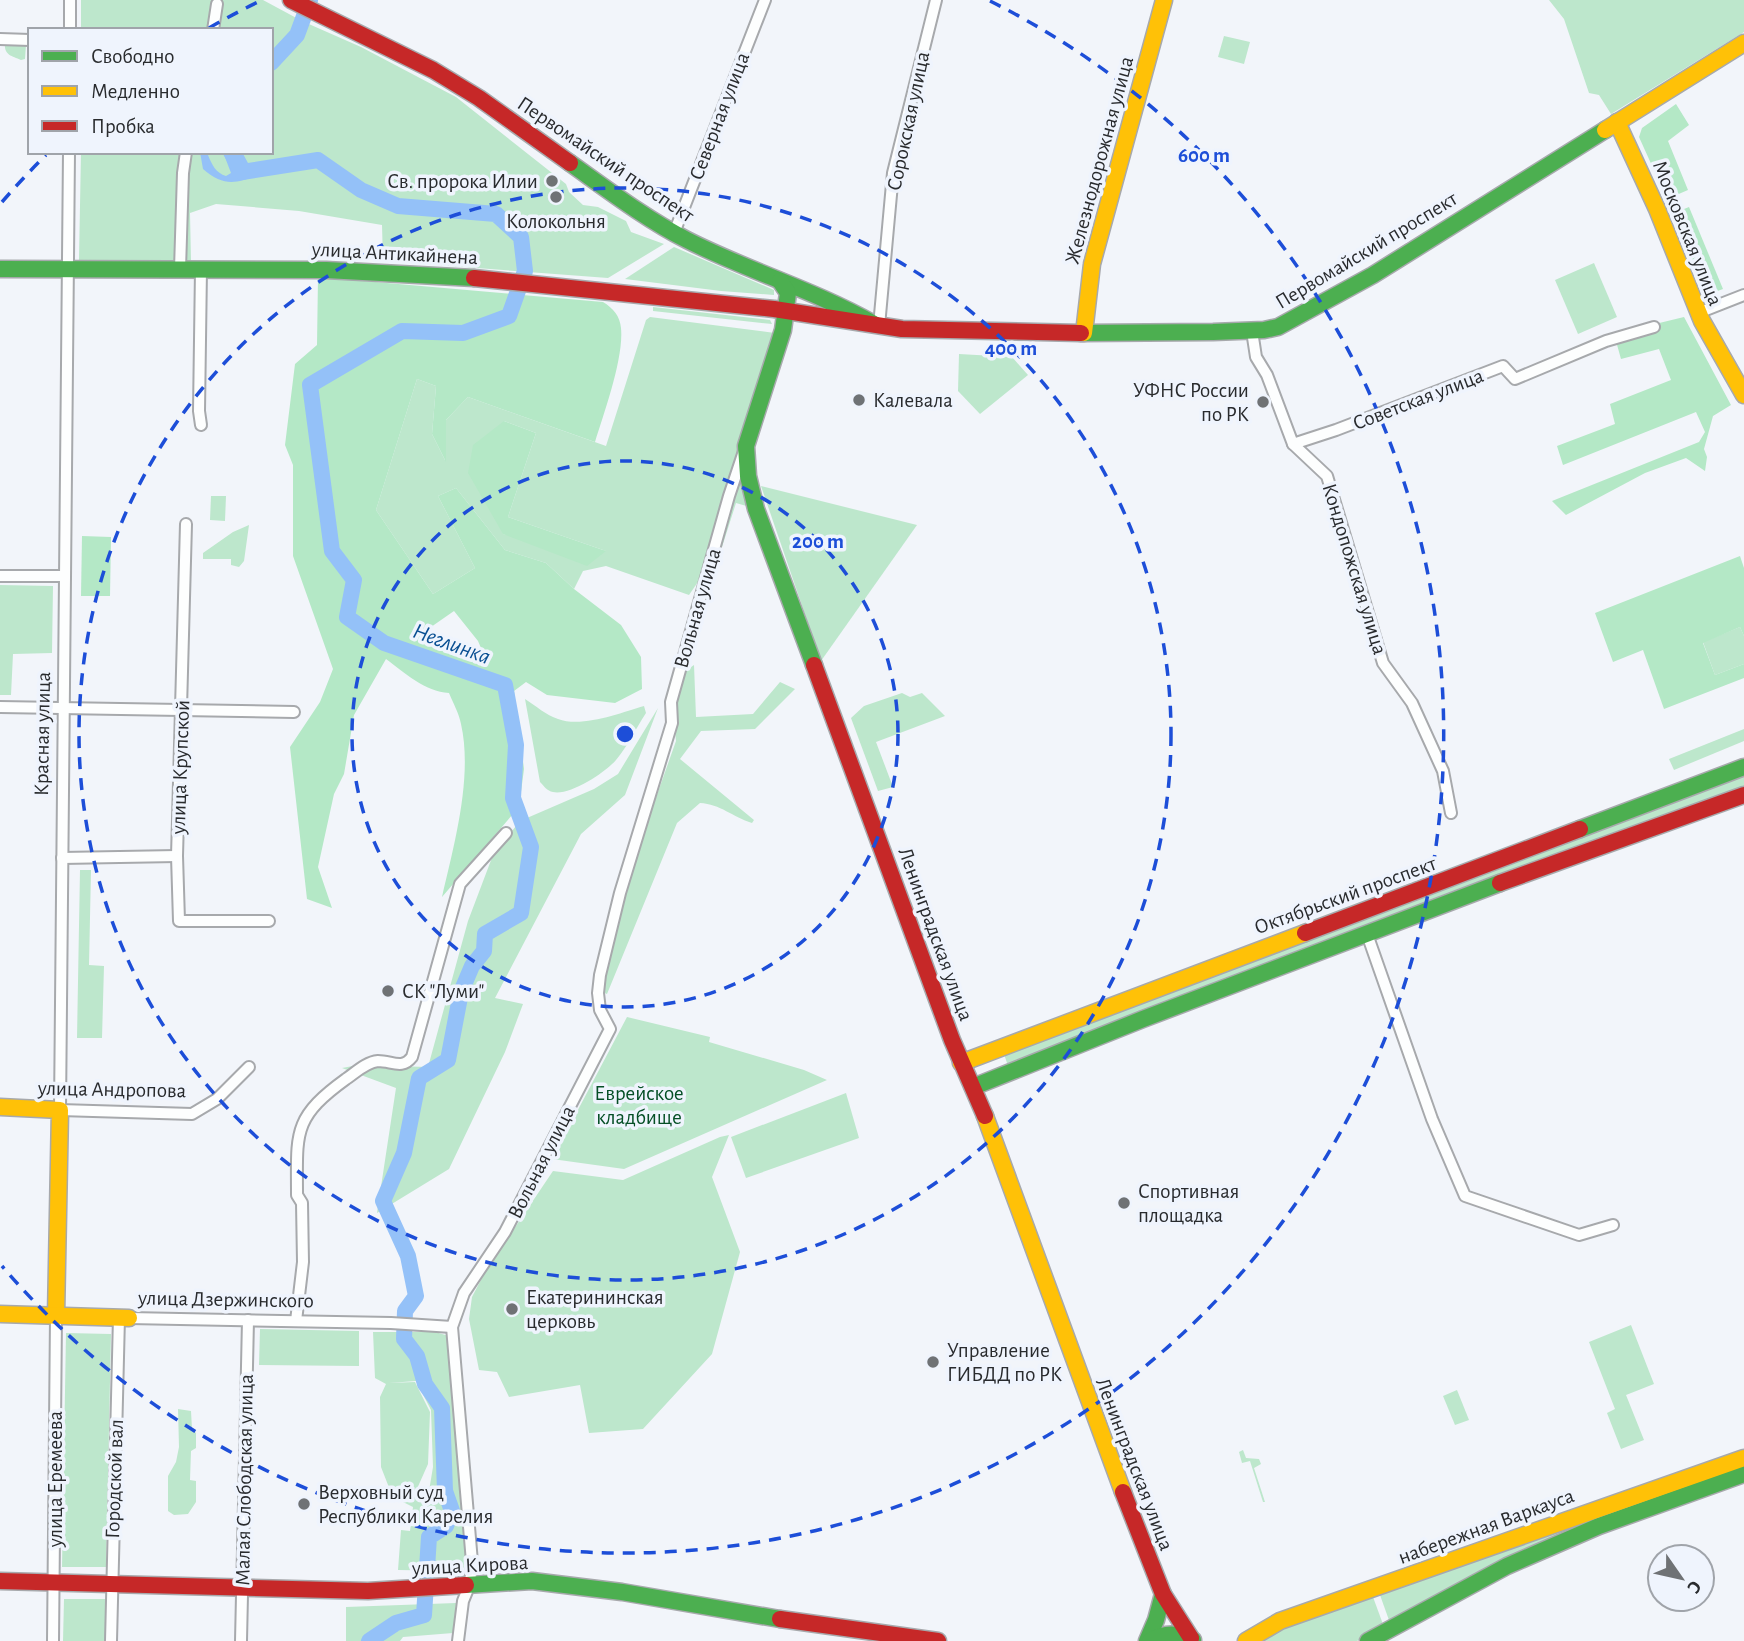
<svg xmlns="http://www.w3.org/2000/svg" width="1744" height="1641" viewBox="0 0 1744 1641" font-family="'Alegreya Sans',sans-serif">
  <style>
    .green { fill: #bde7cc; fill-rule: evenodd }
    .forest { fill: #b4e8c6; fill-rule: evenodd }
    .water { fill: #94c1f8 }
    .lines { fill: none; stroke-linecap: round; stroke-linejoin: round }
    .river { stroke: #94c1f8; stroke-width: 16 }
    .street-casing { stroke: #a7a9ac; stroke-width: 14 }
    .fast-casing { stroke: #a7a9ac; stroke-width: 19 }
    .slow-casing { stroke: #a7a9ac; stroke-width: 19 }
    .jam-casing { stroke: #a7a9ac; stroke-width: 19 }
    .street { stroke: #fdfefe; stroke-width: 10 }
    .fast { stroke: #4caf50; stroke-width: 16 }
    .slow { stroke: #ffc107; stroke-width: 16 }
    .jam { stroke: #c62828; stroke-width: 16 }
    .ring { fill: none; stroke: #1d4ed8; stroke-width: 3.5; stroke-dasharray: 12 9 }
    .poi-dot { fill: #6f7275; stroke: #eff4fd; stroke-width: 2.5 }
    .labels { text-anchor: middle; stroke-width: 7; stroke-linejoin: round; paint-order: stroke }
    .street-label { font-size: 21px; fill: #292b2e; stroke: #eff4fd }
    .poi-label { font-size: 21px; fill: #292b2e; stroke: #eff4fd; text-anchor: start }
    .park-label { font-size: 21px; fill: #054f26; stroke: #eff4fd }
    .water-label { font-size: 23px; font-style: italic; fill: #094f92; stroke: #eff4fd }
    .centre { fill: #1d4ed8; stroke: #eff4fd; stroke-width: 3.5 }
    .ring-label { font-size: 21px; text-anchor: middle; font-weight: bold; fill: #1d4ed8; stroke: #eff4fd; stroke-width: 7; stroke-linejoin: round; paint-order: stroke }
  </style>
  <rect width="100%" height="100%" fill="#f2f5fa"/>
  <!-- green -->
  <g class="green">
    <path d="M81,0H263L302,21L361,47L456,97L566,184L569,192L583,205L598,207L626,221L631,232L664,244L608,278L383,261L382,225L299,211L216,204L190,213L191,261L79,260L81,152H271V30H81Z"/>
    <path d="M1549,0H1744V32L1611,114L1599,95L1589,93L1564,19Z"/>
    <path d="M1224,36L1250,42L1244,64L1218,57Z"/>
    <path d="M22,41L26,45L25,59L21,60C12,56 4,55 5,44Z"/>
    <path d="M674,247L774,290V295L721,291L625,279Z"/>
    <path d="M1594,263L1617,317L1578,334L1555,280Z"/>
    <path d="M653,307L770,320L772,324L653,311Z"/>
    <path d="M650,317L775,333L740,478L750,507L736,503L722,547L689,595L606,566L583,571L574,589L546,563L505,550L456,488L438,496L475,568L433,594L376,510L417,379L436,386L432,434L445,460L446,420L468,397L606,446L646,320ZM504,421L536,433L508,517L606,551L503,534Z"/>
    <path d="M959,354L1012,357L1028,375L980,414L958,391Z"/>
    <path d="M761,486L917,525L821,661Z"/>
    <path d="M211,496H226L225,521L210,520Z"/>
    <path d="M249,525L244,561L239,567L231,565V559H203V553L233,532Z"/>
    <path d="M0,585L53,586L52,653L13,654L11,695H0Z"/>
    <path d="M1740,627L1744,636V664L1715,675L1703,642Z"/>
    <path d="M694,665L696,717L753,714L780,682L795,689L755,729L701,731L680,759L754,820L752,823C733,817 720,804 700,803L677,823L607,994L602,992L614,934L641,840L676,741L672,703L682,673Z"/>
    <path d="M902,693L910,697L922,693L945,716L876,742L893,787L878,791L851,718L864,706Z"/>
    <path d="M525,699C536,706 546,715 558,719C582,728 620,713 644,706L646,713C636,728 628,746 616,760C605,773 569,796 553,792C547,791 544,786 540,782Z"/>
    <path d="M658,708L625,795L581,834L495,998L523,1004L505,1052L449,1169L377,1213L396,1088L342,1068L358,1065L428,1067L468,921L493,855L520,821L594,789L618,774Z"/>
    <path d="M1744,729V741L1674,770L1669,759Z"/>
    <path d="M1744,774V791L1008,1066L1003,1051Z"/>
    <path d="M80,870H91L89,965L104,966L102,1038H77Z"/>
    <path d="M627,1017L710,1037L709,1042L804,1070L827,1080L624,1169L552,1159Z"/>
    <path d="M846,1093L859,1138L746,1178L731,1137Z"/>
    <path d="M729,1135L712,1177L740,1252L712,1354L643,1429L589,1433L580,1385L509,1397L497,1372L479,1370L469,1319L472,1297L485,1272L553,1171L623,1180L720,1137Z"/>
    <path d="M1631,1325L1654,1384L1626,1395L1644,1440L1621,1449L1607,1413L1615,1409L1589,1342Z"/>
    <path d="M260,1329L359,1331V1366L259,1365Z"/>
    <path d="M373,1332H435L449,1336L467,1558L465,1566L460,1571L398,1570L401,1530L410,1531L413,1507L391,1496L428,1497L433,1467L431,1410L416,1381L389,1383L415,1382L430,1412L428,1464L416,1491L390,1490L381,1467L380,1397L386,1384L375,1378Z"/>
    <path d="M66,1333L111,1334L106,1567H62Z"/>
    <path d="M1457,1390L1469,1420L1455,1425L1443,1396Z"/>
    <path d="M178,1409L191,1411L192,1429L196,1433V1448L191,1451L190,1480L196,1481V1502L188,1514L174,1515L168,1511V1476L176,1462L179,1447Z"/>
    <path d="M1243,1450L1246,1458L1259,1459L1261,1464L1254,1468L1265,1502H1263L1250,1461L1242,1463L1239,1452Z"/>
    <path d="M1590,1517L1593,1521L1390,1623L1380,1595Z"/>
    <path d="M1373,1597L1384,1627L1357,1641H1258L1276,1630Z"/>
    <path d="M64,1599H106L105,1641H63Z"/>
    <path d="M456,1603L453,1633L403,1637L400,1641H346V1607Z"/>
  </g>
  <!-- forest -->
  <g class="forest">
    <path d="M1676,104L1689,125L1668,141L1688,190L1667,199L1639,137L1642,128Z"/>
    <path d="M1689,207L1723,289L1707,295L1674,213Z"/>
    <path d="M318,277L603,302C613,308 620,316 621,328C624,358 604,413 595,442L468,397L446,420V462L432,434L436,386L417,379L376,510L433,594L475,568L438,496L456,488L505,550L546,563L574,589L621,625L641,657L642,689L615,703L547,695L526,682L514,691L524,769L519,807L442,897C454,845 473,777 461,724C459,713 453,703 449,693C425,692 404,672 386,659L354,715L344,774L334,794L318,867L332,908L307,899L290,747L320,702L333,669L293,556V465L285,445L295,364L317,345ZM454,611L478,641L484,655L460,658L438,646L431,627Z"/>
    <path d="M1684,317L1731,405L1713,416L1704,449L1707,457L1705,471L1686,458L1645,473L1566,515L1552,501L1699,442L1705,432L1696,412L1563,465L1557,446L1615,424L1610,404L1671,380L1659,349L1621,359L1614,334Z"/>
    <path d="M504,421L536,433L508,517L606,551L587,566L503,534L468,473L473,445Z"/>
    <path d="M82,536L111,537L110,596H81Z"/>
    <path d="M1740,556L1744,568V636L1740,627L1703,643L1715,675L1744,664V678L1664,709L1643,650L1613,662L1595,613Z"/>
  </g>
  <!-- water -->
  <g class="water">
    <path d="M297,18L306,23C298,42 281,53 271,71V58L293,30Z"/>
    <path d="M200,152H209L208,155C212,165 216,173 226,176L231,173L223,152H242L248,163L278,166L274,170C243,179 229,192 203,169Z"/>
  </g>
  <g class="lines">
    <!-- river -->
    <g class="river">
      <path d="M271,63L297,35L310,0"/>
      <path d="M231,152L242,172L318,160L361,190L398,206L496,214L521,237L525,271L509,316L463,333L402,331L310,385L332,551L354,580L347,617L384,643L505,685L516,745L513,798L531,847L521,913L485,934L484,951L472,966L461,992L448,1060L419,1078L404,1153L383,1201L408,1256L416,1296L405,1311L404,1339L417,1356L425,1384L442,1408L445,1491L452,1511L446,1526L429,1537L424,1615L396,1623L369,1641"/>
    </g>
    <defs>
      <g id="street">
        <path d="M70,30V0"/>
        <path d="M213,30L217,4"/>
        <path d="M0,39L30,40"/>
        <path d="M69,152L60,1110L192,1114L217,1099L249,1067"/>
        <path d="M674,233L765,0"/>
        <path d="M180,269L183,173L186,152"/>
        <path d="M201,269L199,411L201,425"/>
        <path d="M1698,313L1744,295"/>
        <path d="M879,326L893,173L936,0"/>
        <path d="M1252,331L1256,357L1267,375L1293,444L1327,476L1383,663L1412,703L1443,771L1451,813"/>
        <path d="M1293,444L1336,430L1503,366L1515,379L1606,341L1654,327"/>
        <path d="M186,524L177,856L179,921H269"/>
        <path d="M0,576H65"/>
        <path d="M0,707L294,712"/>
        <path d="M62,858L177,856"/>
        <path d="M1367,934L1432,1119L1465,1196L1579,1235L1613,1225"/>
        <path d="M129,1318L391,1323L452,1327"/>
        <path d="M296,1321L303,1262L302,1203L297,1195C297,1133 292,1118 346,1079C355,1073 366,1062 378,1061C392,1061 402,1070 412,1057L460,884L506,833"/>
        <path d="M53,1641L56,1316"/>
        <path d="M111,1641L119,1317"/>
        <path d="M241,1641L248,1320"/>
        <path d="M458,1641L463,1601L470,1584L472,1562L452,1327L464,1293L505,1232L610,1029L600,1010L598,993L600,975L620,893L672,723L671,702L729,496L744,451"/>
      </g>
      <g id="fast">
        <path d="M570,163C608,190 646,219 687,240C748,271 814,290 874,324"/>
        <path d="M0,269L326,270L474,278"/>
        <path d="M780,281L788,293L783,330L746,446L748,476L756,509L814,665"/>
        <path d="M1081,333L1213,332L1264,330L1278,327L1373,275L1605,130"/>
        <path d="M1580,829L1744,767"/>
        <path d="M973,1087L1143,1019L1500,883"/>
        <path d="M466,1585L532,1581L622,1592L780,1619"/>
        <path d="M1147,1641L1156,1620L1163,1594"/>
        <path d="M1150,1641C1165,1632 1178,1633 1193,1640"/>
        <path d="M1368,1641L1507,1566L1599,1526L1744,1474"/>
      </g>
      <g id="slow">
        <path d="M1617,122L1657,209L1702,321L1744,395"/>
        <path d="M1605,130L1744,43"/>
        <path d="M1084,333L1092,264L1164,0"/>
        <path d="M961,1063L1305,933"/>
        <path d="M0,1107L60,1110L56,1316"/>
        <path d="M985,1116L1123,1492"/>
        <path d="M0,1314L129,1318"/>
        <path d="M1246,1641L1280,1621L1744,1458"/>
      </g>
      <g id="jam">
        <path d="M291,0L433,70L479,98L570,163"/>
        <path d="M474,278L774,309L902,329L1081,333"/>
        <path d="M814,665L952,1040L985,1116"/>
        <path d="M1500,883L1744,795"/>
        <path d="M1305,933L1580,829"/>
        <path d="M1123,1492L1163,1594L1191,1638"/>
        <path d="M0,1581L368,1591L466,1585"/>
        <path d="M780,1619L938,1641"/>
      </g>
    </defs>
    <!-- street casing -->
    <use href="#street" class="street-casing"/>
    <!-- fast casing -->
    <use href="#fast" class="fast-casing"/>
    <!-- slow casing -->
    <use href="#slow" class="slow-casing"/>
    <!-- jam casing -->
    <use href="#jam" class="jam-casing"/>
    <!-- street -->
    <use href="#street" class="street"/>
    <!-- fast -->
    <use href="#fast" class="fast"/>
    <!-- slow -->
    <use href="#slow" class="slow"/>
    <!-- jam -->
    <use href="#jam" class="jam"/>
  </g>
  <!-- distance rings -->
  <g class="ring">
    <circle cx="625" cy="734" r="273"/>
    <circle cx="625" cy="734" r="546"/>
    <path d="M2 202A819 819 0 0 1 46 155M209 28A819 819 0 0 1 260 1M990 1A819 819 0 1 1 2 1266"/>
  </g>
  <!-- markers -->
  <g class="poi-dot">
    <circle cx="552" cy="181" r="7"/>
    <circle cx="556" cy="197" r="7"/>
    <circle cx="859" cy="400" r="7"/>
    <circle cx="1263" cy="402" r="7"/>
    <circle cx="388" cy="991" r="7"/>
    <circle cx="1124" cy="1203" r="7"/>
    <circle cx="512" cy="1309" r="7"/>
    <circle cx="933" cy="1362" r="7"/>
    <circle cx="304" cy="1504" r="7"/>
  </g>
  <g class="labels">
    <!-- street labels -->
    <g class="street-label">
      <text transform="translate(719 116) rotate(-69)" y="7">Северная улица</text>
      <text transform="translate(908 121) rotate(-78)" y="7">Сорокская улица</text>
      <text transform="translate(606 159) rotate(34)" y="7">Первомайский проспект</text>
      <text transform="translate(1099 160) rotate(-75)" y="7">Железнодорожная улица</text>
      <text transform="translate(1688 233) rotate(68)" y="7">Московская улица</text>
      <text transform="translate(1366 250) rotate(-31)" y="7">Первомайский проспект</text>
      <text transform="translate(395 253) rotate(3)" y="7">улица Антикайнена</text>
      <text transform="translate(1418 399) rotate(-21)" y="7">Советская улица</text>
      <text transform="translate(1355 569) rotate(73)" y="7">Кондопожская улица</text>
      <text transform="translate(697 608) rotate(-74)" y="7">Вольная улица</text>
      <text transform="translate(42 734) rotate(-89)" y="7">Красная улица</text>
      <text transform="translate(180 767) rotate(-88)" y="7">улица Крупской</text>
      <text transform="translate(1345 895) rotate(-20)" y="7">Октябрьский проспект</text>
      <text transform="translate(936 934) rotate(70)" y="7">Ленинградская улица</text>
      <text transform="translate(112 1089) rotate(1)" y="7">улица Андропова</text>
      <text transform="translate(541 1162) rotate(-63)" y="7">Вольная улица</text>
      <text transform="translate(226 1299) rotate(1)" y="7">улица Дзержинского</text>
      <text transform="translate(1135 1464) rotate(69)" y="7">Ленинградская улица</text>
      <text transform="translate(55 1479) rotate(-90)" y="7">улица Еремеева</text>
      <text transform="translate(114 1479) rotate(-88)" y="7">Городской вал</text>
      <text transform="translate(244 1480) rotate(-89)" y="7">Малая Слободская улица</text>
      <text transform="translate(1486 1526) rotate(-20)" y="7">набережная Варкауса</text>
      <text transform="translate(470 1565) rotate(-3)" y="7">улица Кирова</text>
    </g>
    <!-- poi labels -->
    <g class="poi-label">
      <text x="538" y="188" text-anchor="end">Св. пророка Илии</text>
      <text x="556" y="228" text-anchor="middle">Колокольня</text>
      <text x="1249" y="397" text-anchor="end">УФНС России<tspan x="1249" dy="24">по РК</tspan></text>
      <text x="873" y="407">Калевала</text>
      <text x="402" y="998">СК "Луми"</text>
      <text x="1138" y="1198">Спортивная<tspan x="1138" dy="24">площадка</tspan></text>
      <text x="526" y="1304">Екатерининская<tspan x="526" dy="24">церковь</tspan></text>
      <text x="947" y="1357">Управление<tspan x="947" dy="24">ГИБДД по РК</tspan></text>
      <text x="318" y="1499">Верховный суд<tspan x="318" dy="24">Республики Карелия</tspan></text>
    </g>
    <!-- park labels -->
    <g class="park-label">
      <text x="639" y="1100">Еврейское<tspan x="639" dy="24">кладбище</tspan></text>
    </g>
    <!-- water labels -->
    <g class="water-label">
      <text transform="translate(452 643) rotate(20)" y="8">Неглинка</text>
    </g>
  </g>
  <circle cx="625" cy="734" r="10" class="centre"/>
  <g class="ring-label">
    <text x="1204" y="162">600 m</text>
    <text x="1011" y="355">400 m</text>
    <text x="818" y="548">200 m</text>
  </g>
  <!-- legend -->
  <rect x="28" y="28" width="245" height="126" fill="#eff4fd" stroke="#a0a4aa" stroke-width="2"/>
  <rect x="42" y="51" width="35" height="10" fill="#4caf50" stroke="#a0a4aa" stroke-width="2"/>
  <text x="91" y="63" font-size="21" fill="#292b2e">Свободно</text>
  <rect x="42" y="86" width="35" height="10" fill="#ffc107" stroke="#a0a4aa" stroke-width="2"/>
  <text x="91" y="98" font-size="21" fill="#292b2e">Медленно</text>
  <rect x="42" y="121" width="35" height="10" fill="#c62828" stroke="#a0a4aa" stroke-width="2"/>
  <text x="91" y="133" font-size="21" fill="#292b2e">Пробка</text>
  <!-- north arrow -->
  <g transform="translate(1681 1578) rotate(124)"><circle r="33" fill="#eff4fd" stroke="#a0a4aa" stroke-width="2"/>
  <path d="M0-5L12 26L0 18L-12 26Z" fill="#6f7275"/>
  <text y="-10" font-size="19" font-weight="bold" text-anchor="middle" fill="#292b2e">С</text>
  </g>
</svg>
